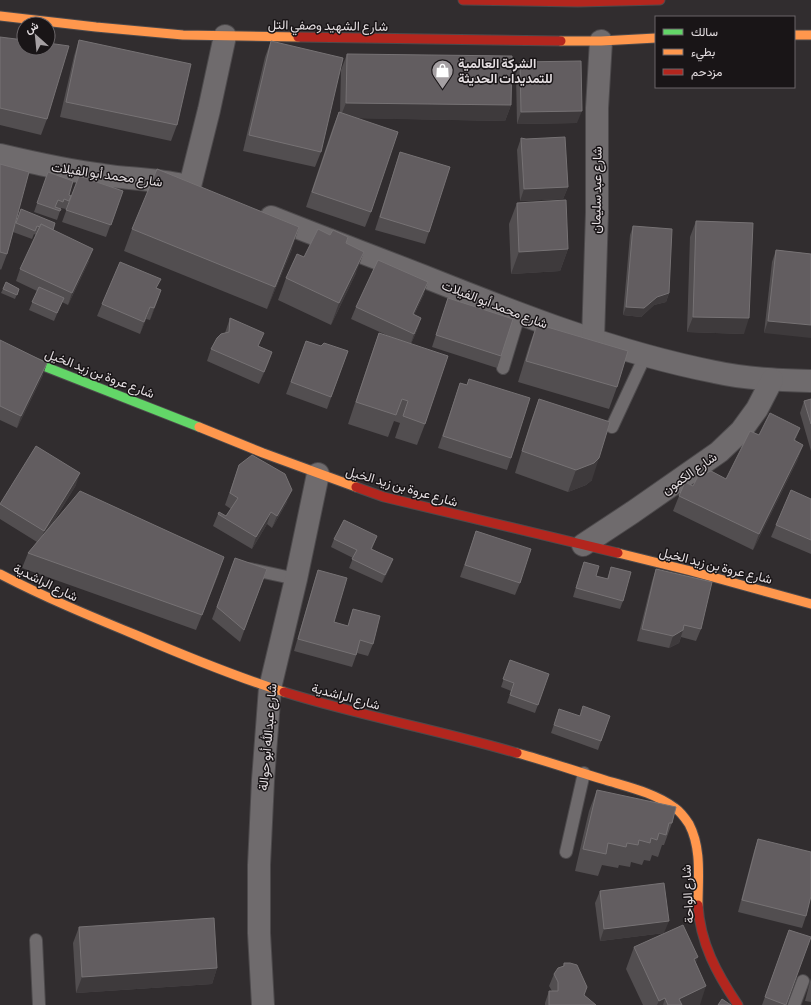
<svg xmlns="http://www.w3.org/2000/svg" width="811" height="1005" viewBox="0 0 811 1005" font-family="'Sofia Sans Condensed',Vazirmatn,sans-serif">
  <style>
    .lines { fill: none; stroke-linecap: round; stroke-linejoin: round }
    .lane-casing { stroke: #4d4a4c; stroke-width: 14 }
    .street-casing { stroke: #4d4a4c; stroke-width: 24 }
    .fast-casing { stroke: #4d4a4c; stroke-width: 11 }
    .slow-casing { stroke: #4d4a4c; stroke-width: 11 }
    .jam-casing { stroke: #4d4a4c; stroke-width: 11 }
    .lane { stroke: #6f6b6d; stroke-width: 12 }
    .street { stroke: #6f6b6d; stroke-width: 22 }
    .fast { stroke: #63d668; stroke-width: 9 }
    .slow { stroke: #ff974d; stroke-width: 9 }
    .jam { stroke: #b3261e; stroke-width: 9 }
    .wall { fill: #524e50 }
    .shaded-wall { fill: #3e3a3c }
    .building { fill: #625d60; stroke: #767274 }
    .labels { text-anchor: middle; stroke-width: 3; stroke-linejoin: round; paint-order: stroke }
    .street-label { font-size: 13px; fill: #e4dee1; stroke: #191517 }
    .poi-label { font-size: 13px; font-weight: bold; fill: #e4dee1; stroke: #191517; text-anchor: start }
  </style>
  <rect width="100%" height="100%" fill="#312d2f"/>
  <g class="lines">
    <defs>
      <g id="lane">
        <path d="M503,368L519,315"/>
        <path d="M612,427L645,356"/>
        <path d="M250,569L296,579"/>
        <path d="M566,852L584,773"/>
        <path d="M36,940L39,1005"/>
        <path d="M794,1005L803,981"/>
      </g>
      <g id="street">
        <path d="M0,155C34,163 68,171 103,175C129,179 156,179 182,185"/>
        <path d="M190,186L209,110L225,36"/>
        <path d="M271,217C321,237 372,256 423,276C518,314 614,352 715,372C746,379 779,380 811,381"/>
        <path d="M593,340L597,212V108L601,41"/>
        <path d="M583,545L633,512L719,452L741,431L757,409L772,380"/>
        <path d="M263,1005L259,933V865L263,780L270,688L296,579L318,474"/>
      </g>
      <path id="fast" d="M0,349L199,427"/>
      <g id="slow">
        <path d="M0,16L96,27L183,35L298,37"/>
        <path d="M794,35H811"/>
        <path d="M561,41H601L656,38"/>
        <path d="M199,427L263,453L356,487"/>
        <path d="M618,553L691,571L811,604"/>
        <path d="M0,574C44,597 90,616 136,635C185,656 234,676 284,692"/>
        <path d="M517,753C547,761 575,771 605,780C628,787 655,793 675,808C681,812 685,818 689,824C702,849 698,878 698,905"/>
      </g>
      <g id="jam">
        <path d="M463,0L578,2L660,0"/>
        <path d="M298,37L561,41"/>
        <path d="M356,487L384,497L618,553"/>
        <path d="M284,692C361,716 440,730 517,753"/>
        <path d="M698,905C700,943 717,974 738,1005"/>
      </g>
    </defs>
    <!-- lane casing -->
    <use href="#lane" class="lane-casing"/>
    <!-- street casing -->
    <use href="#street" class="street-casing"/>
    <!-- fast casing -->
    <use href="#fast" class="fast-casing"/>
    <!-- slow casing -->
    <use href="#slow" class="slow-casing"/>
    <!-- jam casing -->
    <use href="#jam" class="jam-casing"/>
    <!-- lane -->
    <use href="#lane" class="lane"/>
    <!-- street -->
    <use href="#street" class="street"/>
    <!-- fast -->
    <use href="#fast" class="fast"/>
    <!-- slow -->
    <use href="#slow" class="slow"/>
    <!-- jam -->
    <use href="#jam" class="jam"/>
  </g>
  <!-- wall -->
  <g class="wall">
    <path d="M0,37L47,119L41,135L0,125Z"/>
    <path d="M79,40L177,125L171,141L60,117L74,56Z"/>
    <path d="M271,41L321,152L315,167L243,151L265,57Z"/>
    <path d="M347,54L511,105L505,121L359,118L371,212L365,227L306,207L333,127L339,112H340L341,70Z"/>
    <path d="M520,62L577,123L517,124L516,74Z"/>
    <path d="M521,138L568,187L563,199L520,201L517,150Z"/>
    <path d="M400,152L429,232L425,244L375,230L396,164Z"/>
    <path d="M0,164L15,225L21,209L53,230L89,261L68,305L62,302L54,321L29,310L37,291L16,281L20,269L36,235L34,234L32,239L13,232L7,254L1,270L0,269Z"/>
    <path d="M48,172L69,195L71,196L66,209L61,208L57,220L34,212Z"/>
    <path d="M79,176L123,191L106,237L62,222Z"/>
    <path d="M517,203L568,249L560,271L511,274L509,224Z"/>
    <path d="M696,221L744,334L687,332L690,237Z"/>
    <path d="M633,226L669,293L666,302L654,305L641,317L623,315L630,235Z"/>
    <path d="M132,229L292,249L267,309L124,251Z"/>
    <path d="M330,235L348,237L346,243L356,273L331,325L278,300L286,278L304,257Z"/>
    <path d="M776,250L811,254L764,333L772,262Z"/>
    <path d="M6,282L19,289L15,299L1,293Z"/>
    <path d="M157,288L161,290L157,302L150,320L146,319L140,334L97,316L102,304Z"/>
    <path d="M424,294L414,315L421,318L417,330L411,344L425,424L417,445L395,438L400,423L394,421L388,437L348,424L371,355L379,333L393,338L351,319L356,307Z"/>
    <path d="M448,298L501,356L497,368L432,347Z"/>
    <path d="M230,318L259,346L272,352L268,364L259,384L207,361L211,349L225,333Z"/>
    <path d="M537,324L617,387L609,409L518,382L529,346Z"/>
    <path d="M0,340L43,375L17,428L0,420Z"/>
    <path d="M306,341L321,346L348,351L327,409L286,394Z"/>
    <path d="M460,383L467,385L511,458L507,470L438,448Z"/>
    <path d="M539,399L592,480L586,485L568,492L515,473L531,421Z"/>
    <path d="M811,399V451L800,413L804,401Z"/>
    <path d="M800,428L795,441L803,445L797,461L753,550L673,511L679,496L693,486L726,479L759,435Z"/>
    <path d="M239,465L287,502L272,528L267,524L252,549L213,526L218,514L226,516L231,509L225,505Z"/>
    <path d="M76,485L52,524L219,573L196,630L22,568L28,553L37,542L0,519V504Z"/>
    <path d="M811,499V554L771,537L776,525Z"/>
    <path d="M476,531L520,583L515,595L460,577Z"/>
    <path d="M377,536L372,549L393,559L390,567L382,583L349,568L353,558L331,547L334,539Z"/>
    <path d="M235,558L267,569L240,642L212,619Z"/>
    <path d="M584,562L596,576L607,579L611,567L623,601L620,609L573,597L581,570Z"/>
    <path d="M656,569L701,629L696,641L681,637L679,643L669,648L637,641L652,581Z"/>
    <path d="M318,570L334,622L348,626L353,609L373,644L368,656L357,653L352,667L294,651L314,582Z"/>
    <path d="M510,660L549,674L535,713L507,703L511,691L501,687Z"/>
    <path d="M559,709L579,716H610L598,750L551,733Z"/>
    <path d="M597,790L672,823L664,845H662L658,857L652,855L650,861L644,860L642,865L631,862L630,867L619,865L618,868L602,865L598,876L575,871L589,811Z"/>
    <path d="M758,839L806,916L802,928L738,912L754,851Z"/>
    <path d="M600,891L664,933L600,941L595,903Z"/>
    <path d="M79,927L217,968L212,984L76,993L73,943Z"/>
    <path d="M789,930L786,1005H762Z"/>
    <path d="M634,947L696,963L700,1005H643L626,969Z"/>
    <path d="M564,963L584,995L596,1005H545V1003L549,991H552L549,986L554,974L563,966Z"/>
    <path d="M811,978V1002L805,1001Z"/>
  </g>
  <!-- shaded-wall -->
  <g class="shaded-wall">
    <path d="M346,103L511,105L505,121L340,118Z"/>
    <path d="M582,111L577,123L517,124L521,112Z"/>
    <path d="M568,187L563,199L520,201L524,189Z"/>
    <path d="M299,227L292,249L267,309L275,287Z"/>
    <path d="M93,249L89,261L68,305L72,293Z"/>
    <path d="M568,249L560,271L511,274L519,252Z"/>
    <path d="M364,252L356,273L331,325L339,303Z"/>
    <path d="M428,282L424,294L409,326L413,314Z"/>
    <path d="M161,290L157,302L150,320L154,308Z"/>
    <path d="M669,293L666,302L654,305L641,317L623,315L626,307L657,297Z"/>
    <path d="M150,307L146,319L140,334L144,322Z"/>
    <path d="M693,317L749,318L744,334L687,332Z"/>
    <path d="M421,318L417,330L410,346L414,334Z"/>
    <path d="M768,321L811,325V338L764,333Z"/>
    <path d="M272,352L268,364L259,384L264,372Z"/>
    <path d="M47,363L43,375L17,428L21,416Z"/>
    <path d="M800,428L794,444V440Z"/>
    <path d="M803,445L797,461L753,550L759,534Z"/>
    <path d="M599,458L592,480L586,485L568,492L576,470Z"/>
    <path d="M80,473L76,485L40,543L44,531Z"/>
    <path d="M292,490L287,502L272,528L277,516Z"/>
    <path d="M271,512L267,524L252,549L256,537Z"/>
    <path d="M377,536L374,544L368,557L371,549Z"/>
    <path d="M224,557L219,573L196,630L202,615Z"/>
    <path d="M393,559L390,567L382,583L385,575Z"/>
    <path d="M683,630L679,643L669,648L673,636Z"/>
    <path d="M669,921L664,933L600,941L604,929Z"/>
    <path d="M698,957L690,979L694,959Z"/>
    <path d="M217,968L212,984L76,993L82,977Z"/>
    <path d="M706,986L700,1005H677L679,999Z"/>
    <path d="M665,998L663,1005H657L659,1001Z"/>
  </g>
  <!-- building -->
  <g class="building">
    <path d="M0,37L24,40V48H48V43L69,46L47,119L0,108Z"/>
    <path d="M79,40L191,64L177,125L66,102Z"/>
    <path d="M271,41L343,58L321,152L249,135Z"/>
    <path d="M347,54L512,56L511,105L346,103Z"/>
    <path d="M581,61L582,111L521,112L520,62Z"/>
    <path d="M339,112L398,132L371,212L312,192Z"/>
    <path d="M565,137L568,187L524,189L521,138L526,139Z"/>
    <path d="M400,152L450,167L429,232L380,217Z"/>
    <path d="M0,164L29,172L7,254L0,252Z"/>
    <path d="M157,169L299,227L275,287L132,229Z"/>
    <path d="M48,172L73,181L69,195L71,196L69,201L64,199L63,202L58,200L55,207L61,209L60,211L37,203Z"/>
    <path d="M79,176L123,191L111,225L66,210Z"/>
    <path d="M566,200L568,249L519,252L517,203Z"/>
    <path d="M21,209L55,223L53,230L41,224L40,227L37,226L35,231L16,223Z"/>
    <path d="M696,221L753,223L749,318L693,317Z"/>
    <path d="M41,224L93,249L72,293L20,269Z"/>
    <path d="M633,226L672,229L669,293L657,297L644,308L626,307Z"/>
    <path d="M318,229L330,235L333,230L348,237L346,243L364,252L339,303L286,278L297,254L304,257Z"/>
    <path d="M776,250L811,254V325L768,321Z"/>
    <path d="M378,260L428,282L413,314L421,318L414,334L356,307Z"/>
    <path d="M120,262L161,279L156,288L161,290L154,308L150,307L144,322L102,304Z"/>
    <path d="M6,282L19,289L17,295L3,289Z"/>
    <path d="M39,287L64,298L57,313L32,302Z"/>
    <path d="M448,298L513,319L501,356L436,335Z"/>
    <path d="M230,318L264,333L258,346L272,352L264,372L211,349L217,338L221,334L229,332Z"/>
    <path d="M537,324L628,351L617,387L526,361Z"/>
    <path d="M379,333L448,356L425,424L403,416L408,401L402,399L396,415L356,402Z"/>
    <path d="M0,340L47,363L21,416L0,406Z"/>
    <path d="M306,341L321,346L324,343L348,351L331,397L291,382Z"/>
    <path d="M469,379L530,398L511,458L443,436L460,383L467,385Z"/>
    <path d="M539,399L610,422L599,458L594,463L576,470L522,451Z"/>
    <path d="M811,399V424L804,401Z"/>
    <path d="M770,413L800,428L794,440L803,445L759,534L679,496L685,482L693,486L698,476L711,471L726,479L750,431L759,435Z"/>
    <path d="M36,446L80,473L44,531L0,504Z"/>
    <path d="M252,455L285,474L292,490L277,516L271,512L256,537L218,514L219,512L226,516L238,498L230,493L239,465Z"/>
    <path d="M791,490L811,499V540L776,525Z"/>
    <path d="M80,491L224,557L202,615L28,553Z"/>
    <path d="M344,520L377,536L371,549L393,559L385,575L352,559L357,550L334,539Z"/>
    <path d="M476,531L531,549L520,583L465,565Z"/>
    <path d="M235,558L267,569L244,630L217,607Z"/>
    <path d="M584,562L599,566L596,576L608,579L611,567L631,572L623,601L576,588Z"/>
    <path d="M656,569L712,582L701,629L684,625L683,630L673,636L642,629Z"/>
    <path d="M318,570L347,578L334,622L348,626L353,609L380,616L373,644L360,640L356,655L298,639Z"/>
    <path d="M510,660L549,674L538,705L510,695L514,683L503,679Z"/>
    <path d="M583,706L610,716L601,741L554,725L559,709L580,716Z"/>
    <path d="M597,790L676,807L672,823H669L666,835L659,833L657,840L651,838L650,843L639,840L638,845L627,843L626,847L608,843L606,854L583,849Z"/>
    <path d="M758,839L811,852V896L806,916L742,900Z"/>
    <path d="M664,883L669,921L604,929L600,891Z"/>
    <path d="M214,918L217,968L82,977L79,927Z"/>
    <path d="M683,925L698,957L694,959L706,986L679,999L682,1005H668L665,998L659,1001L634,947Z"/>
    <path d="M789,930L811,937L786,1005L765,997Z"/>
    <path d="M564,963H570L577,965L587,987L584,995L596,1005H549V991H558V982L554,974L558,968L564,966Z"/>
    <path d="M722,999L731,1005H718Z"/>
  </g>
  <!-- icons -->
  <defs>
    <symbol id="shop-pin" viewBox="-11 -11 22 30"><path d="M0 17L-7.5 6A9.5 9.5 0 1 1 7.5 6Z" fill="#a5a0a3" stroke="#191517"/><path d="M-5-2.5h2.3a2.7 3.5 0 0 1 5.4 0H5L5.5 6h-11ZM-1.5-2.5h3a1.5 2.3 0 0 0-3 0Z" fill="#fff"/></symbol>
  </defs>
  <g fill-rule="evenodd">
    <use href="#shop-pin" x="430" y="58" width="25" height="34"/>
  </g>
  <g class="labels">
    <!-- street labels -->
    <g class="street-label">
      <text transform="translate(328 25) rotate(1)" y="5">شارع الشهيد وصفي التل</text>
      <text transform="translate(107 174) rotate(8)" y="5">شارع محمد أبو الفيلات</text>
      <text transform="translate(596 190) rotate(-89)" y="5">شارع عبد سليمان</text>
      <text transform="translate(495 304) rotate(21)" y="5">شارع محمد أبو الفيلات</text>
      <text transform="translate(100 373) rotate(21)" y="5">شارع عروة بن زيد الخيل</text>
      <text transform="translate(689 473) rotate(-35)" y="5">شارع الكمون</text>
      <text transform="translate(402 486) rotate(16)" y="5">شارع عروة بن زيد الخيل</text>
      <text transform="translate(716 565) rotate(14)" y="5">شارع عروة بن زيد الخيل</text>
      <text transform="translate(46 582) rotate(26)" y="5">شارع الراشدية</text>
      <text transform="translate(346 696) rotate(15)" y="5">شارع الراشدية</text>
      <text transform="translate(267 737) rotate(-85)" y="5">شارع عبدالله أبو حوالة</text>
      <text transform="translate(687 894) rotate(-93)" y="5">شارع الواحة</text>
    </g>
    <!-- poi labels -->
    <g class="poi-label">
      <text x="458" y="68">الشركة العالمية<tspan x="458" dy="15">للتمديدات الحديثة</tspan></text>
    </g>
  </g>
  <!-- legend -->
  <rect x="655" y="16" width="140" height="72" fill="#191517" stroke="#6a6568"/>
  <rect x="663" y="29" width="20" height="6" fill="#63d668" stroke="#6a6568"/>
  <text x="691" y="36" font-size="12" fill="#e4dee1">سالك</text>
  <rect x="663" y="49" width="20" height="6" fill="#ff974d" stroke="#6a6568"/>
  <text x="691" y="56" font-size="12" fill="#e4dee1">بطيء</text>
  <rect x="663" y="69" width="20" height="6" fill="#b3261e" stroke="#6a6568"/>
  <text x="691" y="76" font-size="12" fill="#e4dee1">مزدحم</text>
  <!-- north arrow -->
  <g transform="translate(36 36) rotate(333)"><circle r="19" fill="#191517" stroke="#6a6568"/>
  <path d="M0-3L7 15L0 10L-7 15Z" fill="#a5a0a3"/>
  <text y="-6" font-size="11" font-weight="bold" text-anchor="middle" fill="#e4dee1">ش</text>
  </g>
</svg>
